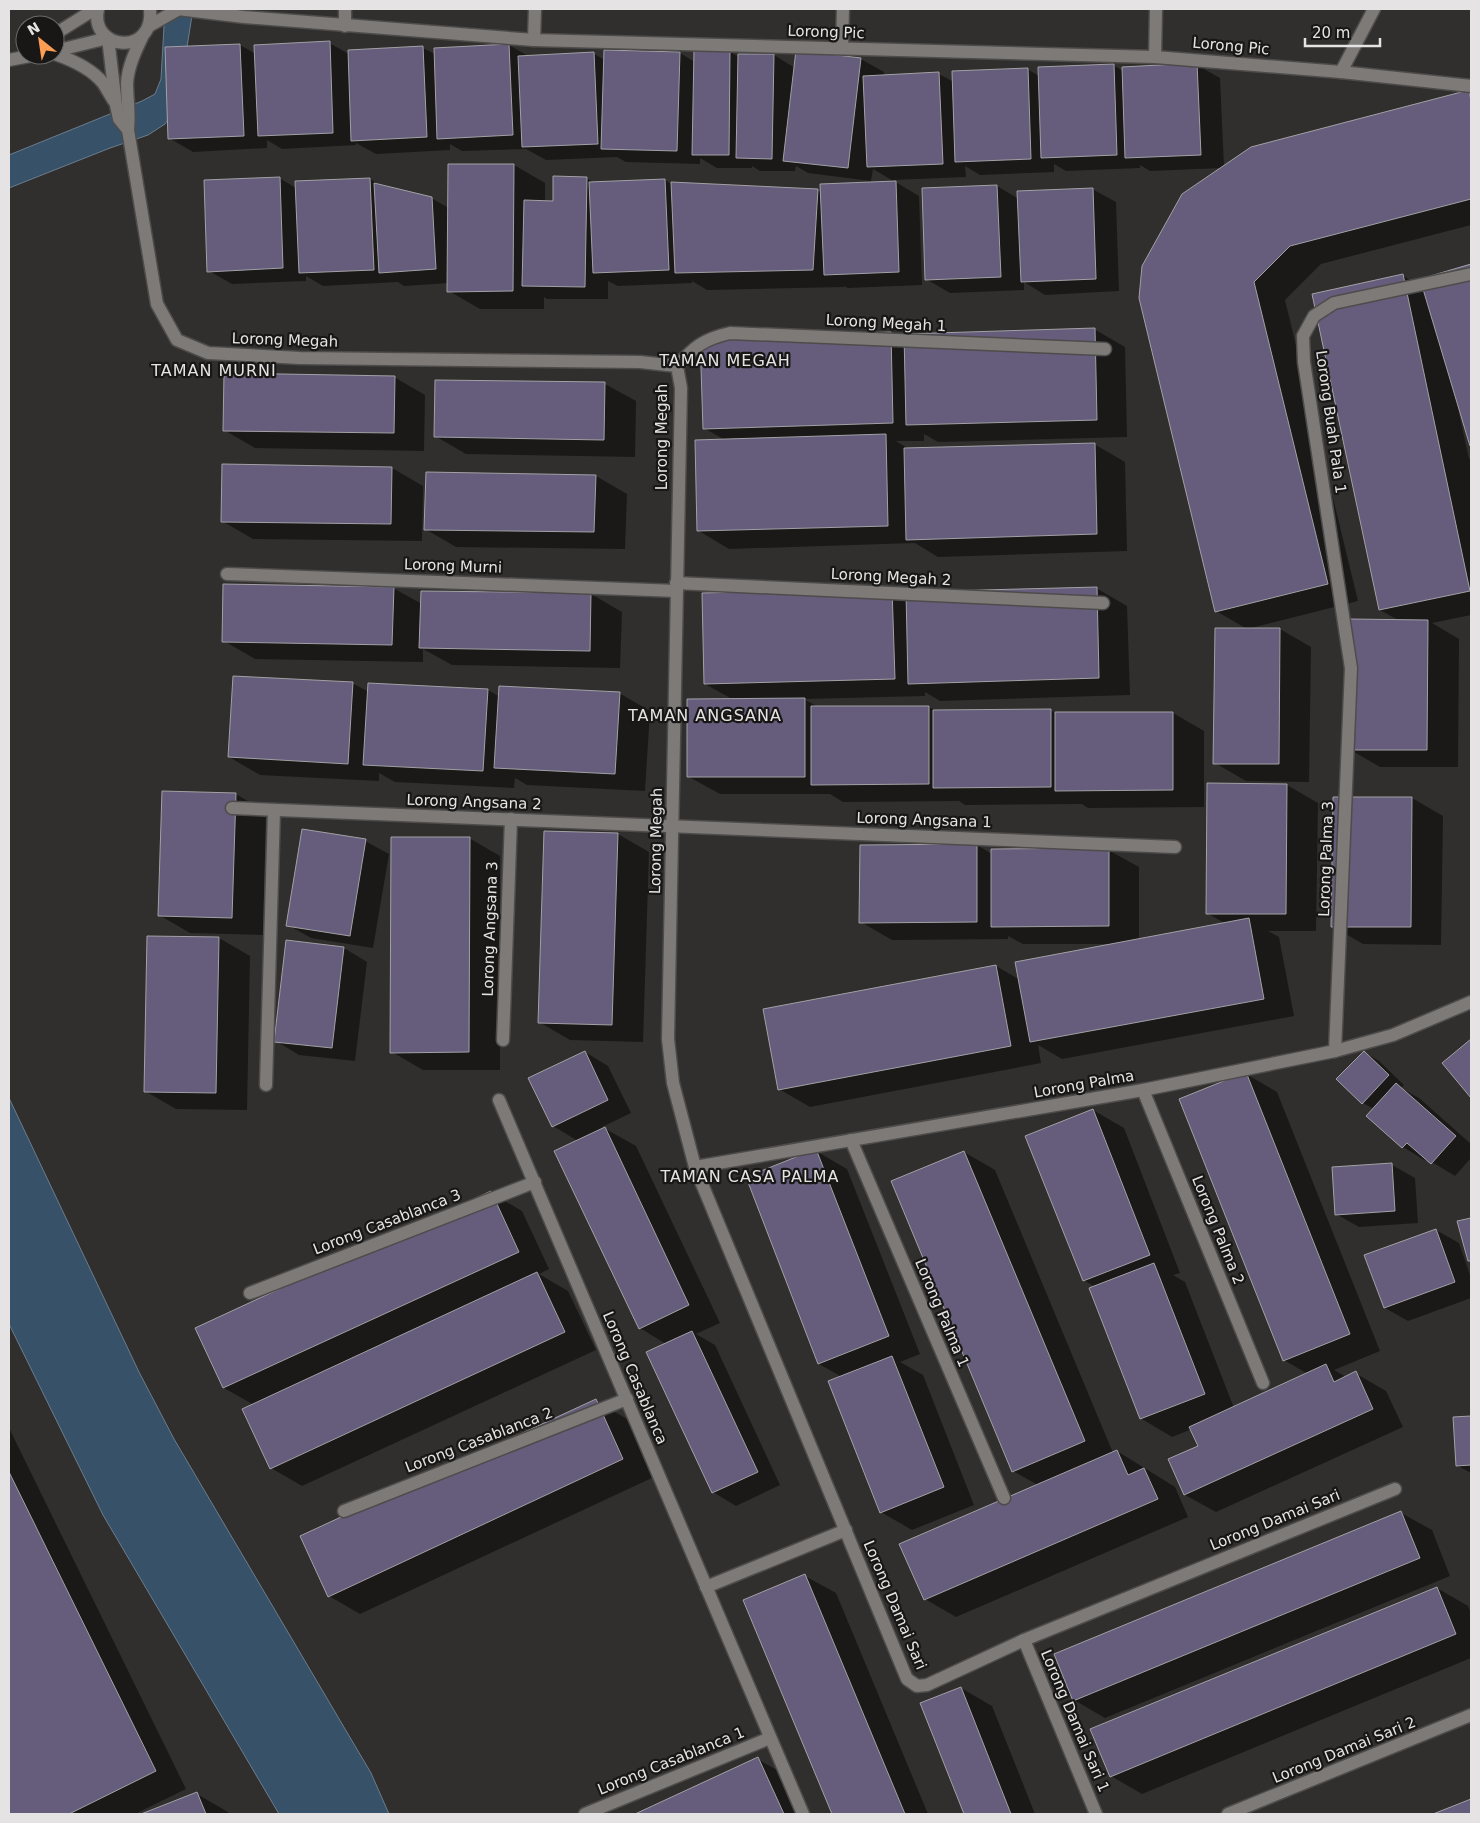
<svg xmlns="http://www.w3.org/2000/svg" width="1480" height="1823" viewBox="0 0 1480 1823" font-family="'DejaVu Sans',sans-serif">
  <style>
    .water { fill: #375168; stroke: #6b7d8d }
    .shadow { fill: #0007 }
    .building { fill: #665c7b; stroke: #a2a1a5 }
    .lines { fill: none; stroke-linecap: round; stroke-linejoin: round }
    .minor-casing { stroke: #4e4c4b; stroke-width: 15 }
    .minor { stroke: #7d7a78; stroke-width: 12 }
    .labels { text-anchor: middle; stroke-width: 4.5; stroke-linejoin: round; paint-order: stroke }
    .street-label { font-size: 15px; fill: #e5e3e3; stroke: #181716 }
    .neighbourhood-label { font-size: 16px; letter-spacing: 1px; fill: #e5e3e3; stroke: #181716 }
  </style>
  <rect width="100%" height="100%" fill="#312f2d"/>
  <!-- water -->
  <g class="water">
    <path d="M165,9H193L180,91L171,115L165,124L148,135L110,148L9,188V155L142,101L155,94L161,79Z"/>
    <path d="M9,1098L139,1372L174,1439L371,1773L389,1814H279L103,1515L9,1324Z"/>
  </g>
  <!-- shadow -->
  <g class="shadow">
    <path d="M329,43L349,54L423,48L435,54L509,45L528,56L594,54L605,60L680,53L695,62V51L730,52L739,57L774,55L795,68L861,59L884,72V76L939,74L954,82L1027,69L1039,76L1113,65L1123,71L1197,65L1220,78L1224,167L1468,92L1471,93V225L1321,264L1285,300L1358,601L1251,628L1280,629L1311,647L1309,782L1246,781L1215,763L1247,629L1216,611L1222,168L1150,171L1140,165V168L1066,171L1054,164V172L980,175L965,166L966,177L892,180L919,196L922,285L848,288L844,286V287L707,290L692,281V283L618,286L608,281V299H547L544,297V309H480L449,291V283L404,286L398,282L323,286L306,276V281L232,284L209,271L279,178L296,188V183L370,179L383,187L431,198L449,208L514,165L545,183V202H554L586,178L595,183L665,180L673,185L817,190L822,193L895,182L873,169L871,181L808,173L796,166L795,171H760L752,166V168H717L700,158V164L626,162L617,157L546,160L526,149L462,151L450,144V150L376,154L356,143V145L282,149L267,140V148L193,152L169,138L240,45L256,54Z"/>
    <path d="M997,186L1019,199L1092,189L1116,202L1119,291L1045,295L1024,282V290L950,293L926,279Z"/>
    <path d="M1471,265V445L1461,412L1459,413L1469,459L1471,458V615L1432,623L1459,639L1458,767H1380L1349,749L1400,621L1380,610L1403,276L1424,288L1422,280Z"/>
    <path d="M1094,329L1125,347L1127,437L938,442L924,434V441H896L909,449L1094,444L1125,462L1127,551L938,557L915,543L729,549L699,531L725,440L704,428L891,333L905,342Z"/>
    <path d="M394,377L425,395L424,451L255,448L224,430Z"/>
    <path d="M437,381L605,384L636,401L635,457L466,454L435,436Z"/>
    <path d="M223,466L392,468L423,486L422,541L253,539L222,521Z"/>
    <path d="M596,476L627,494L625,549L456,547L425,529Z"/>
    <path d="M393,588L422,604L591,594L622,612L620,668L452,665L423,649V662L255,659L224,641Z"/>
    <path d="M1096,588L1127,606L1130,695L940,701L925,692V696L804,699L818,707H929L936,711L1050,710L1056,713H1173L1204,731V807L1088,808L1082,804L965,805L959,801L843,802L830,794H720L689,777L734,700L705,684L703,594L907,597Z"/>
    <path d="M352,683L369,692L488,690L500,697L619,693L650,711L645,791L527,785L515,778L514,788L395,782L379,773V781L260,775L229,757Z"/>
    <path d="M1287,785L1318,803L1316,931H1268L1279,937L1294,1016L1062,1059L1038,1045L1041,1063L810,1107L779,1089L996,966L1020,980L1112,944H1023L1008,936V939L892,940L861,922L977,845L992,854L1108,850L1139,867V940L1226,924L1207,913Z"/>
    <path d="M236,794L266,812L263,935L190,933L159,915Z"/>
    <path d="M1412,798L1443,816L1441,945L1363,944L1332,926Z"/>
    <path d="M618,834L649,852L643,1042L570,1040L539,1022Z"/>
    <path d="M469,838L500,856V1070H423L392,1052Z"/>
    <path d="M365,841L389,854L373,948L311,938L288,925Z"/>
    <path d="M148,937L219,938L250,956L247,1110L176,1109L145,1091Z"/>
    <path d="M344,948L367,962L355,1061L299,1055L276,1041Z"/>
    <path d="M1471,1041V1096L1444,1064Z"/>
    <path d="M585,1052L608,1066L631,1113L602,1127L636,1146L720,1323L696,1334L715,1345L780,1485L736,1506L713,1492L666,1344L640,1328L578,1141L553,1126Z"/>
    <path d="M1364,1052L1379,1061L1404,1085L1401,1088L1419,1098L1471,1144V1158L1455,1176L1427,1159L1426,1161L1403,1147L1368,1116L1374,1109L1363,1103Z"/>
    <path d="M1246,1074L1277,1092L1380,1351L1334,1370L1346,1377L1355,1373L1386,1391L1403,1427L1216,1512L1185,1495L1170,1460L1200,1446L1192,1429L1172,1437L1142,1419L1091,1289L1095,1287L1084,1280L1093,1110L1124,1128L1180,1273L1173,1275L1185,1282L1234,1408L1308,1374L1284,1360Z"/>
    <path d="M816,1151L847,1169L920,1354L900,1362L923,1375L974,1505L912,1530L881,1512L842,1377L819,1364L747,1178Z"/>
    <path d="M964,1152L995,1170L1113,1453L1117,1451L1175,1487L1188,1517L956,1617L925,1599L1038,1485L1013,1471Z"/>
    <path d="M1392,1165L1415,1178L1418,1223L1359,1227L1336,1214Z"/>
    <path d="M491,1193L522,1211L549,1269L539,1274L568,1291L596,1350L302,1486L271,1468L254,1405L224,1388L197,1329Z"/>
    <path d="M1436,1230L1459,1243L1471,1278V1298L1408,1321L1385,1308Z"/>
    <path d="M596,1401L627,1419L654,1477L360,1614L329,1596Z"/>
    <path d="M1471,1417V1473L1458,1466L1454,1418Z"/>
    <path d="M9,1428L186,1789L135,1814H9Z"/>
    <path d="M1401,1513L1432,1530L1450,1576L1105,1718L1074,1700Z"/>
    <path d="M805,1576L836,1593L928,1814H834L745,1600Z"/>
    <path d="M1437,1588L1468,1606L1471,1613V1658L1142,1794L1111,1776Z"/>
    <path d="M961,1688L992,1706L1035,1814H966L922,1704Z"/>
    <path d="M757,1759L788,1776L806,1814H637Z"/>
    <path d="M197,1794L228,1812L229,1814H144Z"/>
  </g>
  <!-- building -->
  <g class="building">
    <path d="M330,41L333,133L258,136L254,45Z"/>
    <path d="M240,44L244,136L168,139L165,47Z"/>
    <path d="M509,44L513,135L437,139L434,48Z"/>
    <path d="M423,46L427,137L351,141L348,50Z"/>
    <path d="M604,50L680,52L677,151L601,149Z"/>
    <path d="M694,50L730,51L729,155H692Z"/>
    <path d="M796,50L861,58L848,168L783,161Z"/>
    <path d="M594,52L598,144L522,147L518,56Z"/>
    <path d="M738,54H774L772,159L736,158Z"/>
    <path d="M1197,63L1201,155L1125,158L1122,67Z"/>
    <path d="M1114,64L1117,155L1041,158L1038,67Z"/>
    <path d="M1028,68L1031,159L955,162L952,71Z"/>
    <path d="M939,72L943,164L867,167L863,76Z"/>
    <path d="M1469,90L1471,101V199L1290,246L1254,282L1328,584L1215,612L1139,298L1142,266L1182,194L1251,147Z"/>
    <path d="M448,164H514L513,291L447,292Z"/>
    <path d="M553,176L587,177L585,287L522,286L524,200L553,201Z"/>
    <path d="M280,177L283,268L207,272L204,180Z"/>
    <path d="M370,178L374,270L299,273L295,181Z"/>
    <path d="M665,179L669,270L593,273L589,182Z"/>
    <path d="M896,181L899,272L824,275L820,184Z"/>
    <path d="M671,182L818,189L813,270L675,273Z"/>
    <path d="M374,183L432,197L436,269L379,273Z"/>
    <path d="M997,185L1001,277L925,280L922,188Z"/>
    <path d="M1093,188L1096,279L1021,282L1017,191Z"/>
    <path d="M1471,264V446H1470L1420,279Z"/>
    <path d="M1403,274L1470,591L1379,610L1312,294Z"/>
    <path d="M1095,328L1097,420L906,425L904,334Z"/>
    <path d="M891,332L893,423L703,429L700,337Z"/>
    <path d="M224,373L395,376L394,433L223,431Z"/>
    <path d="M435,380L605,382L604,440L434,437Z"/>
    <path d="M886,434L888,526L697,531L695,440Z"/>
    <path d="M1095,443L1097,534L906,540L904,448Z"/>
    <path d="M222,464L392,467L391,524L221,522Z"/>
    <path d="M426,472L596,475L594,532L424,530Z"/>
    <path d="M223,584L394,587L392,645L222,642Z"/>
    <path d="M1097,587L1099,678L908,684L906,592Z"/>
    <path d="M892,588L895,679L704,684L702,593Z"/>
    <path d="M421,591L591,593L590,651L419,648Z"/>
    <path d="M1349,619L1428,620L1427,750H1347Z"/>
    <path d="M1215,628H1280L1279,764H1213Z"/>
    <path d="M233,676L353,682L348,764L228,757Z"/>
    <path d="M368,683L488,689L483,771L363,765Z"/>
    <path d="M499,686L620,692L615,774L494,768Z"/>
    <path d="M805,698V777H687V699Z"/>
    <path d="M811,706H929V784L811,785Z"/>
    <path d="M1051,709V787L933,788V710Z"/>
    <path d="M1055,712H1173V790L1055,791Z"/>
    <path d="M1207,783L1287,784L1286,914H1206Z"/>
    <path d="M162,791L236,793L232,918L158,916Z"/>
    <path d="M1333,797H1412L1411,927H1331Z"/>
    <path d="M302,829L366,839L350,936L286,926Z"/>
    <path d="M544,831L618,833L612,1025L538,1023Z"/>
    <path d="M391,837H470L469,1052L390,1053Z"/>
    <path d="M977,844V922L859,923L860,845Z"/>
    <path d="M1109,848V926L991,927V849Z"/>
    <path d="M1249,918L1264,999L1030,1042L1015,962Z"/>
    <path d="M147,936L219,937L216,1093L144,1092Z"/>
    <path d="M286,940L344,947L332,1048L274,1042Z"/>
    <path d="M996,965L1011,1046L778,1090L763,1009Z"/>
    <path d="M1471,1039V1098L1442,1063Z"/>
    <path d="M585,1051L608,1100L552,1127L528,1078Z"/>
    <path d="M1364,1051L1389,1075L1362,1104L1336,1079Z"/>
    <path d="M1246,1072L1350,1334L1283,1361L1179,1099Z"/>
    <path d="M1396,1083L1456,1136L1431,1164L1407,1143L1402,1148L1366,1116Z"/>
    <path d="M1093,1109L1150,1255L1083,1281L1025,1136Z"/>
    <path d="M605,1127L689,1305L639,1329L554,1151Z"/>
    <path d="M816,1149L889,1336L818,1364L746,1177Z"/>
    <path d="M964,1151L1085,1441L1012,1472L891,1181Z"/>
    <path d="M1392,1163L1395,1211L1335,1215L1332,1167Z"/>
    <path d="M491,1191L519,1252L223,1388L195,1328Z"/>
    <path d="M1471,1218V1261H1468L1457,1221Z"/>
    <path d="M1436,1229L1455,1282L1384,1308L1364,1255Z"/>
    <path d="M1154,1263L1205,1394L1140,1419L1089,1288Z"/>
    <path d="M537,1272L565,1332L270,1469L242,1409Z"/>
    <path d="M692,1331L758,1472L712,1493L646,1352Z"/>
    <path d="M892,1356L944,1487L880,1513L828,1381Z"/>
    <path d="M1326,1364L1334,1382L1356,1371L1373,1409L1184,1495L1168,1459L1198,1446L1189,1427Z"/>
    <path d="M596,1399L623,1459L328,1597L300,1536Z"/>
    <path d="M1471,1416V1465L1456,1466L1453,1417Z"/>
    <path d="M1117,1450L1128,1475L1144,1468L1158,1499L924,1600L899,1544Z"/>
    <path d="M9,1472L156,1771L69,1814H9Z"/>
    <path d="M1401,1511L1420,1558L1073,1701L1054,1654Z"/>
    <path d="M805,1574L905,1814H832L743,1600Z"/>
    <path d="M1437,1587L1456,1634L1110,1777L1090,1729Z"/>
    <path d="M961,1687L1011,1814H964L920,1703Z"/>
    <path d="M758,1757L784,1814H635Z"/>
    <path d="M197,1792L206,1814H141Z"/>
    <path d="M1471,1799V1814H1433Z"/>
  </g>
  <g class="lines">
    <defs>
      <g id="minor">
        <path d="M98,9C89,51 155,57 150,9"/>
        <path d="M178,9L244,17L534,40L1155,57L1341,72L1471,86"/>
        <path d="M149,26L179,9"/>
        <path d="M345,26V9"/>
        <path d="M55,34L95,9"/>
        <path d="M143,35C136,50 128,66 127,83C127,99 130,114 128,130L157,304L177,340L208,353L300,358L640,362L677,366L681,388L668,1039L673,1083L695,1167L907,1679L917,1686L927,1685L1024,1640L1395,1489"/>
        <path d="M534,40L535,9"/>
        <path d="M842,48L843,9"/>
        <path d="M55,51L108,38L116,105L119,119L128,130"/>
        <path d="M55,54C72,60 92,69 103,83C107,89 110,95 114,101"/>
        <path d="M1155,57L1156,9"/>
        <path d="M9,60L35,55"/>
        <path d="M1341,72L1374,9"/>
        <path d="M677,366C695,346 704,339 730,333L1105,349"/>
        <path d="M227,574L677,591"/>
        <path d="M676,583L1103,603"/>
        <path d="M232,808L1175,847"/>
        <path d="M503,1040L511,819"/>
        <path d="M1335,1051L1351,668L1304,362L1303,336L1314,316L1334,303L1471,274"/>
        <path d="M266,1085L274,810"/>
        <path d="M1143,1090L1263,1383"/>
        <path d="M499,1100L803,1814"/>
        <path d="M851,1140L1004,1498"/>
        <path d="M695,1167L1143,1090L1335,1051L1393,1035L1471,1002"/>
        <path d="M250,1293L535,1182"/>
        <path d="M344,1511L627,1399"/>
        <path d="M706,1587L846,1530"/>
        <path d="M1024,1640L1096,1814"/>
        <path d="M585,1814L770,1738"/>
        <path d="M1228,1814L1471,1715"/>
      </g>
    </defs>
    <!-- minor casing -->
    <use href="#minor" class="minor-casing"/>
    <!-- minor -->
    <use href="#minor" class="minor"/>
  </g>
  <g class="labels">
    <!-- street labels -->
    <g class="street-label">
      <text transform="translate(826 32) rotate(2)" y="5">Lorong Pic</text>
      <text transform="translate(1231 46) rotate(5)" y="5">Lorong Pic</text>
      <text transform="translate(886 323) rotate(3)" y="5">Lorong Megah 1</text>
      <text transform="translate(285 340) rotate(2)" y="5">Lorong Megah</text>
      <text transform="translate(1331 422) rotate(82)" y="5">Lorong Buah Pala 1</text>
      <text transform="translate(662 437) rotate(-90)" y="5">Lorong Megah</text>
      <text transform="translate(453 566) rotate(2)" y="5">Lorong Murni</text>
      <text transform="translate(891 577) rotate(3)" y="5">Lorong Megah 2</text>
      <text transform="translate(474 802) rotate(2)" y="5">Lorong Angsana 2</text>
      <text transform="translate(924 820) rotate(2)" y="5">Lorong Angsana 1</text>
      <text transform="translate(656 841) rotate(-89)" y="5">Lorong Megah</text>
      <text transform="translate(1326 859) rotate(-88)" y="5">Lorong Palma 3</text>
      <text transform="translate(490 929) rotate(-88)" y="5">Lorong Angsana 3</text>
      <text transform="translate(1084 1084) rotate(-10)" y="5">Lorong Palma</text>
      <text transform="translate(387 1222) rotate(-21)" y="5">Lorong Casablanca 3</text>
      <text transform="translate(1218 1230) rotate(68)" y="5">Lorong Palma 2</text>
      <text transform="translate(942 1313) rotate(67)" y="5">Lorong Palma 1</text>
      <text transform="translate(635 1378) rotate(67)" y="5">Lorong Casablanca</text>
      <text transform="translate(479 1440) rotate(-21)" y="5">Lorong Casablanca 2</text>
      <text transform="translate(1275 1520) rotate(-22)" y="5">Lorong Damai Sari</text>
      <text transform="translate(895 1605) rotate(67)" y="5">Lorong Damai Sari</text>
      <text transform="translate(1075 1721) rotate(67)" y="5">Lorong Damai Sari 1</text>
      <text transform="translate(1344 1750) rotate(-22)" y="5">Lorong Damai Sari 2</text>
      <text transform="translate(671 1761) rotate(-22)" y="5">Lorong Casablanca 1</text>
    </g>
    <!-- neighbourhood labels -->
    <g class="neighbourhood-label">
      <text x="725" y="366">TAMAN MEGAH</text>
      <text x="214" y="376">TAMAN MURNI</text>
      <text x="705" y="721">TAMAN ANGSANA</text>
      <text x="750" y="1182">TAMAN CASA PALMA</text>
    </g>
  </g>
  <!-- border -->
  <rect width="1480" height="1823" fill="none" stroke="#e5e3e3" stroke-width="20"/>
  <!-- north arrow -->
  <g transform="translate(40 40) rotate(330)"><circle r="24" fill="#181716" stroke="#6a6968"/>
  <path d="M0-4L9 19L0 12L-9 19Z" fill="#fc9d53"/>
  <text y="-8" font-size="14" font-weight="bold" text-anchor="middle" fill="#e5e3e3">N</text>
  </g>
  <!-- scale -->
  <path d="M1305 38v8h75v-8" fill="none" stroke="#e5e3e3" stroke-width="2.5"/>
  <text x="1312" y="38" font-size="15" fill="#e5e3e3" stroke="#181716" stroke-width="4" paint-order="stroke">20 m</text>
</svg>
